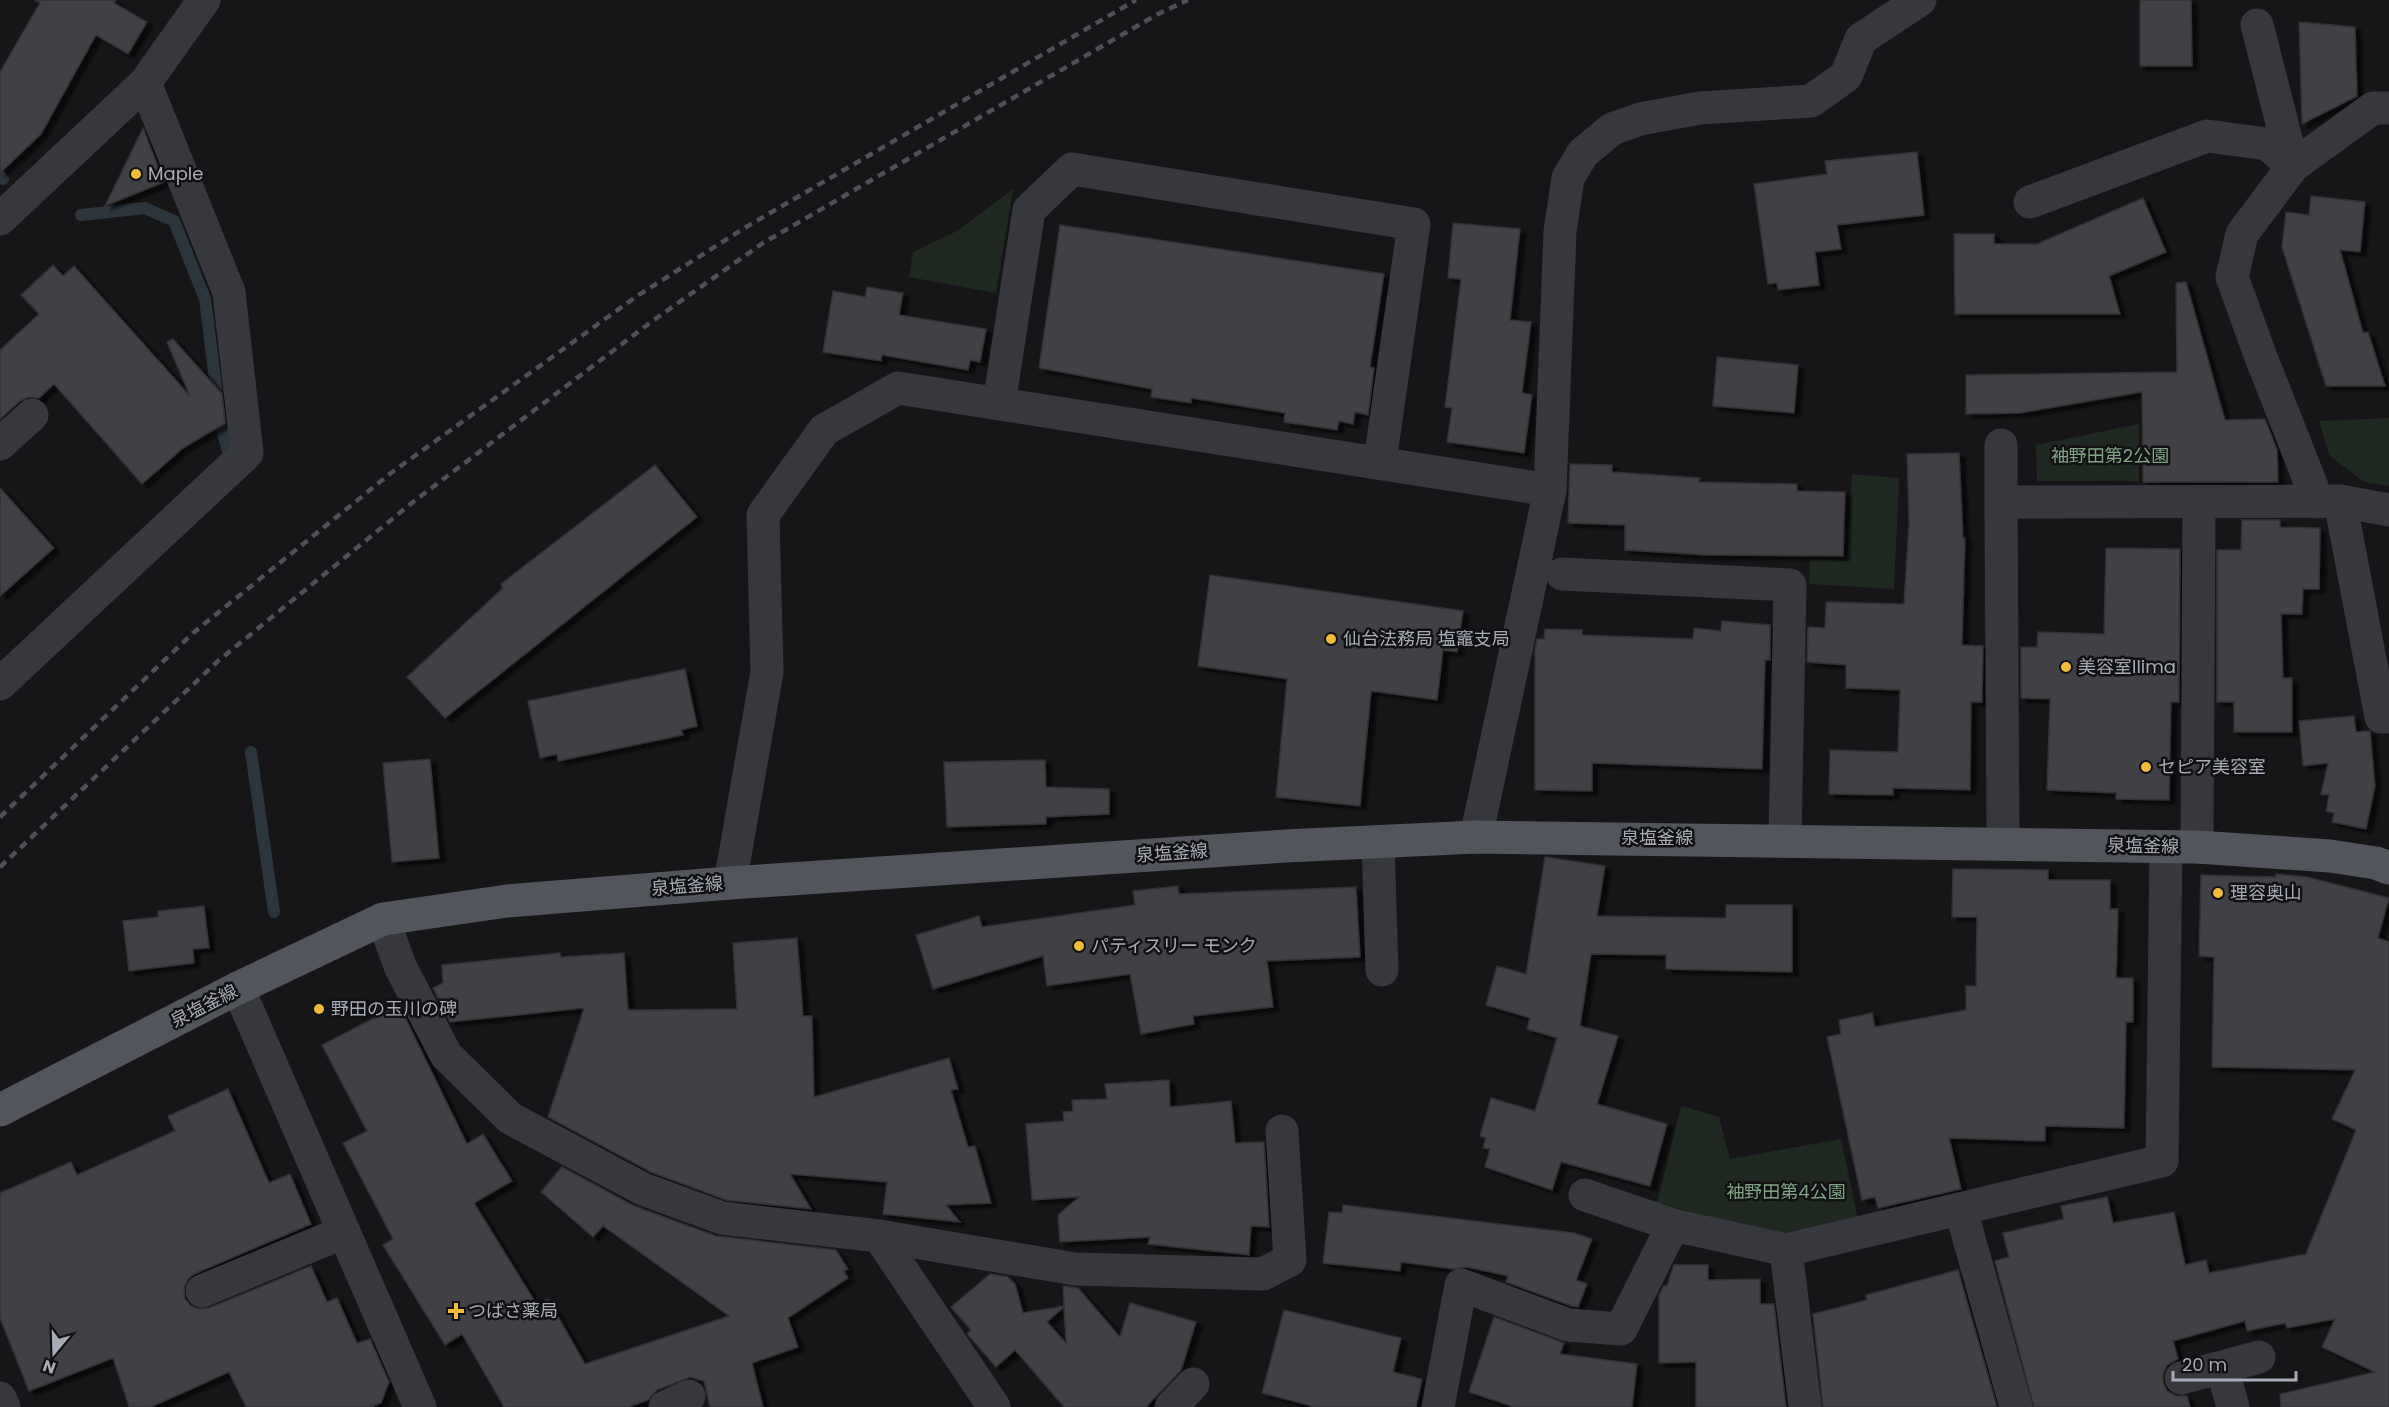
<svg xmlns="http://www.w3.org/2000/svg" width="2389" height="1407" viewBox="0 0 2389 1407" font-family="Poppins,'Noto Sans JP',sans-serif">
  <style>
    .green { fill: #202822 }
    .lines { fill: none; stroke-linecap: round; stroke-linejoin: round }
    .stream { stroke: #2c343c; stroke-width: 12 }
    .building { fill: #404145; stroke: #303034; stroke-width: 1.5; fill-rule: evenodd; filter: url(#shadow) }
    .minor { stroke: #37383d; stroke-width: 33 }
    .tertiary { stroke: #37383d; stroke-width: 33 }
    .primary { stroke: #53555c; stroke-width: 33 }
    .rail { stroke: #4e5056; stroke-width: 4.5; stroke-dasharray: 8 6; stroke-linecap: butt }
    .poi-dot { fill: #f1bc35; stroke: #111113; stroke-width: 2 }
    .labels { text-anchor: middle; stroke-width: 5; stroke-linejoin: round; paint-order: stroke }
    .poi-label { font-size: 18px; fill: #a8acb8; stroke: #111113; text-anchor: start }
    .park-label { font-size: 18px; fill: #7fa383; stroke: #111113 }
    .street-label { font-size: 18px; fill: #a8acb8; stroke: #111113 }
  </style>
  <defs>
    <filter id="shadow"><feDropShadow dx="6" dy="4" stdDeviation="1.5" flood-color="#0009"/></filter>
  </defs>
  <rect width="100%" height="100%" fill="#161618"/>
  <!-- green -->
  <g class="green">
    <path d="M1013,189L996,293L909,277L913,252L957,231Z"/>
    <path d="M2389,418V486L2364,482L2329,455L2319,421Z"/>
    <path d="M2139,424V481H2037L2036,445Z"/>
    <path d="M1852,474L1899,478L1894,589L1809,584L1810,559L1847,561Z"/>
    <path d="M1681,1106L1719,1117L1730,1159L1841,1139L1858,1220L1785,1236L1657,1203Z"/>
  </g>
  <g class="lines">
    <!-- stream -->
    <g class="stream">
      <path d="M0,176L3,179"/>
      <path d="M81,215L145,208L174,221L205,299L221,427L228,451"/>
      <path d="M251,752L274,912"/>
    </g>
  </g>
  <!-- building -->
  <g class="building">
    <path d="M35,0H116L114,3L147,22L128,54L96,35L41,134L0,173V72L40,3Z"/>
    <path d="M2140,0H2191L2192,66H2140Z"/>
    <path d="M2299,22L2355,27L2357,96L2302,124Z"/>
    <path d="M143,128L164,182L105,206Z"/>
    <path d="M1917,152L1924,215L1837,225L1841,249L1815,252L1819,285L1778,290L1777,283L1768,284L1754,184L1827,174L1825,161Z"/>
    <path d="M2311,196L2365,202L2360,252L2340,250L2363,333L2368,332L2385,386H2326L2282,247L2286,212L2309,215Z"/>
    <path d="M2143,198L2166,252L2109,276L2120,314H1955L1954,234H1994V244H2037Z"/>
    <path d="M1453,223L1520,229L1510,320L1531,322L1522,393L1532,395L1524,453L1447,442L1452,408L1445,407L1461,279L1448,278Z"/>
    <path d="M1060,225L1384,274L1370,367L1374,368L1368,415L1355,412L1353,424L1339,421L1337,430L1284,422L1285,413L1191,398V403L1151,397L1152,389L1039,368Z"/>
    <path d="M53,265L63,276L74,266L190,396L167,342L173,339L222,394L225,423L183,448L142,484L54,384L39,398L29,397L20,401L0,419V350L39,314L21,295Z"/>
    <path d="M2186,282L2225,420L2265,419L2277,450L2278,482H2143L2142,392L2020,413L1966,414V375L2177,372L2176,283Z"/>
    <path d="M867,287L903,293L899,315L986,329L980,362L970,360L968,370L882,355L881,361L823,352L833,291L865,297Z"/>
    <path d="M1717,357L1798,365L1794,413L1713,406Z"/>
    <path d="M1959,453L1963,538H1965L1962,645L1983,646L1982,702H1971L1970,790L1893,788V795L1829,794L1830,750L1898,752L1900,690L1846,688V665L1807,662L1808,627L1825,628L1826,602L1904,604L1909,522L1907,454Z"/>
    <path d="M1570,464L1612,465V472L1700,478L1699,482L1797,484V491L1845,492L1843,556L1707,555L1625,550V525L1568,523Z"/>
    <path d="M655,465L697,517L445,718L407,677L503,588L501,584Z"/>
    <path d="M0,488L54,548L0,596Z"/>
    <path d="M2242,520H2280V527L2320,528L2319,589H2303L2302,614H2281L2283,678H2292V732H2234V702H2217V550H2241Z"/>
    <path d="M2106,548L2180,549L2179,702H2171L2169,800L2116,799V793L2047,790L2050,699L2021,698V647H2037L2038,632L2104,634Z"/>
    <path d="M1210,575L1463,611L1457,652L1443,650L1437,700L1371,691L1360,806L1276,797L1287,679L1198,666Z"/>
    <path d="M1722,621L1770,625V660H1765L1762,769L1592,763V791L1535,790V650L1537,639H1544L1545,629L1582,630V635L1693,639L1694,628L1721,631Z"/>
    <path d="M685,669L697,726L681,730L683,735L558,761L557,754L540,758L528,701Z"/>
    <path d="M2354,716L2356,732L2370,731L2375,786L2366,829L2332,822L2334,813L2326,811L2329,795L2321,794L2328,763L2303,766L2299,721Z"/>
    <path d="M430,759L439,858L392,862L383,763Z"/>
    <path d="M1045,760L1046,787L1109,789V814L1046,817V824L947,827L944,762Z"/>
    <path d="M1545,857L1605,866L1597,916L1726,918V905H1792V972L1666,969V955L1591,954L1580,1026L1618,1036L1597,1104L1667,1124L1650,1186L1561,1162L1552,1190L1485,1167L1490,1149L1483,1148L1486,1138L1480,1136L1491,1098L1535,1111L1557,1038L1527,1029L1530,1018L1486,1005L1497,966L1526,974Z"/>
    <path d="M1953,869L2048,870V880H2110V909H2118L2116,978H2133V1022H2126L2124,1128L2045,1126V1141L1949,1138L1961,1189L1878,1208L1875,1197L1862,1200L1827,1037L1841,1034L1839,1020L1872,1013L1875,1027L1966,1010V986H1976L1977,917H1952Z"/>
    <path d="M2276,874L2307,877L2389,898L2378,938L2389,942V1407H2281L2280,1394L2375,1372L2322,1347L2335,1319L2287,1328L2285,1323L2247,1331L2245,1321L2173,1341L2178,1359L2167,1365L2163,1374V1382L2167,1391L2176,1396H2187L2190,1407H2034L1995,1261L2009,1257L2003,1233L2064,1219L2061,1206L2107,1197L2113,1223L2174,1212L2185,1265L2206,1260L2209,1273L2306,1254L2356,1130L2332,1119L2355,1070L2212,1067L2214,957L2199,956L2201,875L2276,877Z"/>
    <path d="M1178,886L1179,894L1356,887L1360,957L1267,961L1273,1007L1193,1016L1194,1024L1141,1034L1130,974L1047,986L1043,956L933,989L916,935L979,916L982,927L1135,905L1133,891Z"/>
    <path d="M204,906L209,948L193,949L194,963L129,971L123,921L158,917V911Z"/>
    <path d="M797,938L803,1016H812L814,1097L949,1058L958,1089L951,1090L968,1147L975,1146L991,1203L946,1205L960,1222L883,1214L887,1182L790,1174L811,1209L726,1200L651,1172L548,1117L584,1008L450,1022L433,988L443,983L442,965L560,953L561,957L624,953L628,1010L737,1009L733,943Z"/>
    <path d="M399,1005L467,1144L483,1134L512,1181L474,1203L537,1305L548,1299L585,1364L729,1316L603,1226L593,1237L541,1192L562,1167L634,1206L716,1236L836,1250L848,1269L844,1271L848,1278L788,1318L798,1347L752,1363L763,1407H710L704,1381L690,1377L657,1390L648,1400L628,1407H504L462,1334L445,1345L383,1245L393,1239L343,1143L367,1131L322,1045Z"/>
    <path d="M1169,1080L1170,1107L1231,1101L1235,1143L1264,1142L1269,1227L1251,1226L1249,1255L1148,1244L1150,1237L1060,1242L1058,1215L1079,1197L1032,1200L1026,1124L1064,1121L1063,1112L1073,1111L1072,1100L1107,1099L1105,1084Z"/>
    <path d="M228,1089L269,1183L290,1174L311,1224L194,1274L188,1279L184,1288L185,1299L191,1306L199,1309L209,1308L311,1266L327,1302L337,1298L357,1343L370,1339L389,1382L381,1403L371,1407H246L229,1372L151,1407H129L113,1358L29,1391L0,1318V1193L71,1162L77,1175L175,1131L168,1116Z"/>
    <path d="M1343,1205L1574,1233L1592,1239L1576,1280L1587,1284L1578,1307L1572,1306L1506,1282L1508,1276L1467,1267L1453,1269L1401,1262L1400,1271L1323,1263L1329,1212L1342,1213Z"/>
    <path d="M1674,1265H1708V1280L1760,1279V1304H1774L1786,1407H1696V1362L1659,1363V1295L1664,1286H1667Z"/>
    <path d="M1958,1270L1997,1407H1823L1813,1314L1867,1300L1866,1295Z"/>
    <path d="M990,1274L1008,1277L1015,1284L1023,1313L1064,1306L1063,1286L1078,1288L1120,1337L1130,1303L1196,1322L1181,1370L1146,1407H1064L1015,1350L996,1367L970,1337L967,1334L971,1330L951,1307ZM1064,1307L1066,1343L1047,1322Z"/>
    <path d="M1284,1310L1401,1338L1393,1372L1422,1379L1416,1407H1315L1262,1393Z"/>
    <path d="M1494,1317L1564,1343L1560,1354L1637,1364L1632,1407H1514L1469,1392Z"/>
  </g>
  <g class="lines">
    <!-- minor -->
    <g class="minor">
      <path d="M2257,25L2293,166"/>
      <path d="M2030,202L2207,136L2267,144L2293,166"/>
      <path d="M999,404L1029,210L1072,169L1414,224L1380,461"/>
      <path d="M0,444L32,415"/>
      <path d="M2001,445V502"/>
      <path d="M1550,490L1560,232L1568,178L1583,153L1612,129L1640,119L1700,108L1811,101L1846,76L1861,39L1920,0"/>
      <path d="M2340,501L2381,717H2389"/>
      <path d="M2318,502L2259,352L2232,277L2242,234L2293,166L2373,108H2389"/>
      <path d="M1562,574L1790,585L1785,839"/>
      <path d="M0,684L247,453L229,292L145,83"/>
      <path d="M1378,842L1382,970"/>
      <path d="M2003,843L2001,502L2340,501L2389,510"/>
      <path d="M2197,847L2199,502"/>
      <path d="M730,883L767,672L763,515L824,430L898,388L1550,490L1476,837"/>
      <path d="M383,919L400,966L446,1055L510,1118L643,1189L722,1218L879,1236L1075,1269L1263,1274L1290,1260L1282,1131"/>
      <path d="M238,988L420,1407"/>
      <path d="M1585,1195L1673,1225"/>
      <path d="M1961,1210L2016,1407"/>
      <path d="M879,1236L994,1407"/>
      <path d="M1786,1250L1805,1407"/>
      <path d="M202,1291L344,1232"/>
      <path d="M2222,1368L2233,1407"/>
      <path d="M2181,1378L2259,1357"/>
      <path d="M0,1398L4,1407"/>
      <path d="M665,1407L689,1396"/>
      <path d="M1171,1407L1193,1384"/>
      <path d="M1438,1407L1461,1285L1568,1325L1621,1329L1673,1225L1786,1250L2162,1161L2166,847"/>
    </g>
    <!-- tertiary -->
    <path class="tertiary" d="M0,219L145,83L204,0"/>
    <!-- primary -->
    <path class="primary" d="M0,1110L238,988L383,919L507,901L730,883L1286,846L1476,837L2197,847L2330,856L2376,863L2389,868"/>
    <!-- rail -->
    <g class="rail">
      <path d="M0,817L193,633L391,473L637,296L746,227L1136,0"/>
      <path d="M0,867L218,661L413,502L651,322L763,243L1156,15L1188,0"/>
    </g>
  </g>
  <!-- markers -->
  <g class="poi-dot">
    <circle cx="136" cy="174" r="6"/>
    <circle cx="1331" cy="639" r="6"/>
    <circle cx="2066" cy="667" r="6"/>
    <circle cx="2146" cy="767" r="6"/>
    <circle cx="2218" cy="893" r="6"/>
    <circle cx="1079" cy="946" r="6"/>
    <circle cx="319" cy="1009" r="6"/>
    <path d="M453 1302h6v6h6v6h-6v6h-6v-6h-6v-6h6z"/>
  </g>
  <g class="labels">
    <!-- poi labels -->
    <g class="poi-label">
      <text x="148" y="180">Maple</text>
      <text x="1343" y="645">仙台法務局 塩竈支局</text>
      <text x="2078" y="673">美容室Ilima</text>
      <text x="2158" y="773">セピア美容室</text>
      <text x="2230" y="899">理容奥山</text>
      <text x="1091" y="952">パティスリー モンク</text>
      <text x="331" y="1015">野田の玉川の碑</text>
      <text x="468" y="1317">つばさ薬局</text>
    </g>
    <!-- park labels -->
    <g class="park-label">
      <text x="2110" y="462">袖野田第2公園</text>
      <text x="1786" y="1198">袖野田第4公園</text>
    </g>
    <!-- street labels -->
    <g class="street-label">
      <text x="1657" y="844">泉塩釜線</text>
      <text transform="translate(2143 846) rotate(1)" y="6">泉塩釜線</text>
      <text transform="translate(1172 853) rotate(-4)" y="6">泉塩釜線</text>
      <text transform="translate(687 886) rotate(-5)" y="6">泉塩釜線</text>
      <text transform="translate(204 1006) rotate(-27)" y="6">泉塩釜線</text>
    </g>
  </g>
  <!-- north arrow -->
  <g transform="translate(54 1353) rotate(199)" stroke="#111113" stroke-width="4.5" paint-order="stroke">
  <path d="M0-4.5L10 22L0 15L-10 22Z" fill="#a8acb8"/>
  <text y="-9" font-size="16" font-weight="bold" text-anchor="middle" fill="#a8acb8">N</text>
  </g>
  <!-- scale -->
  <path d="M2173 1371v9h123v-9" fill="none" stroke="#a8acb8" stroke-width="3"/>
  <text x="2182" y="1371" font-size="18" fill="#a8acb8" stroke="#111113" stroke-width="4.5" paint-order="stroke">20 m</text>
</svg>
